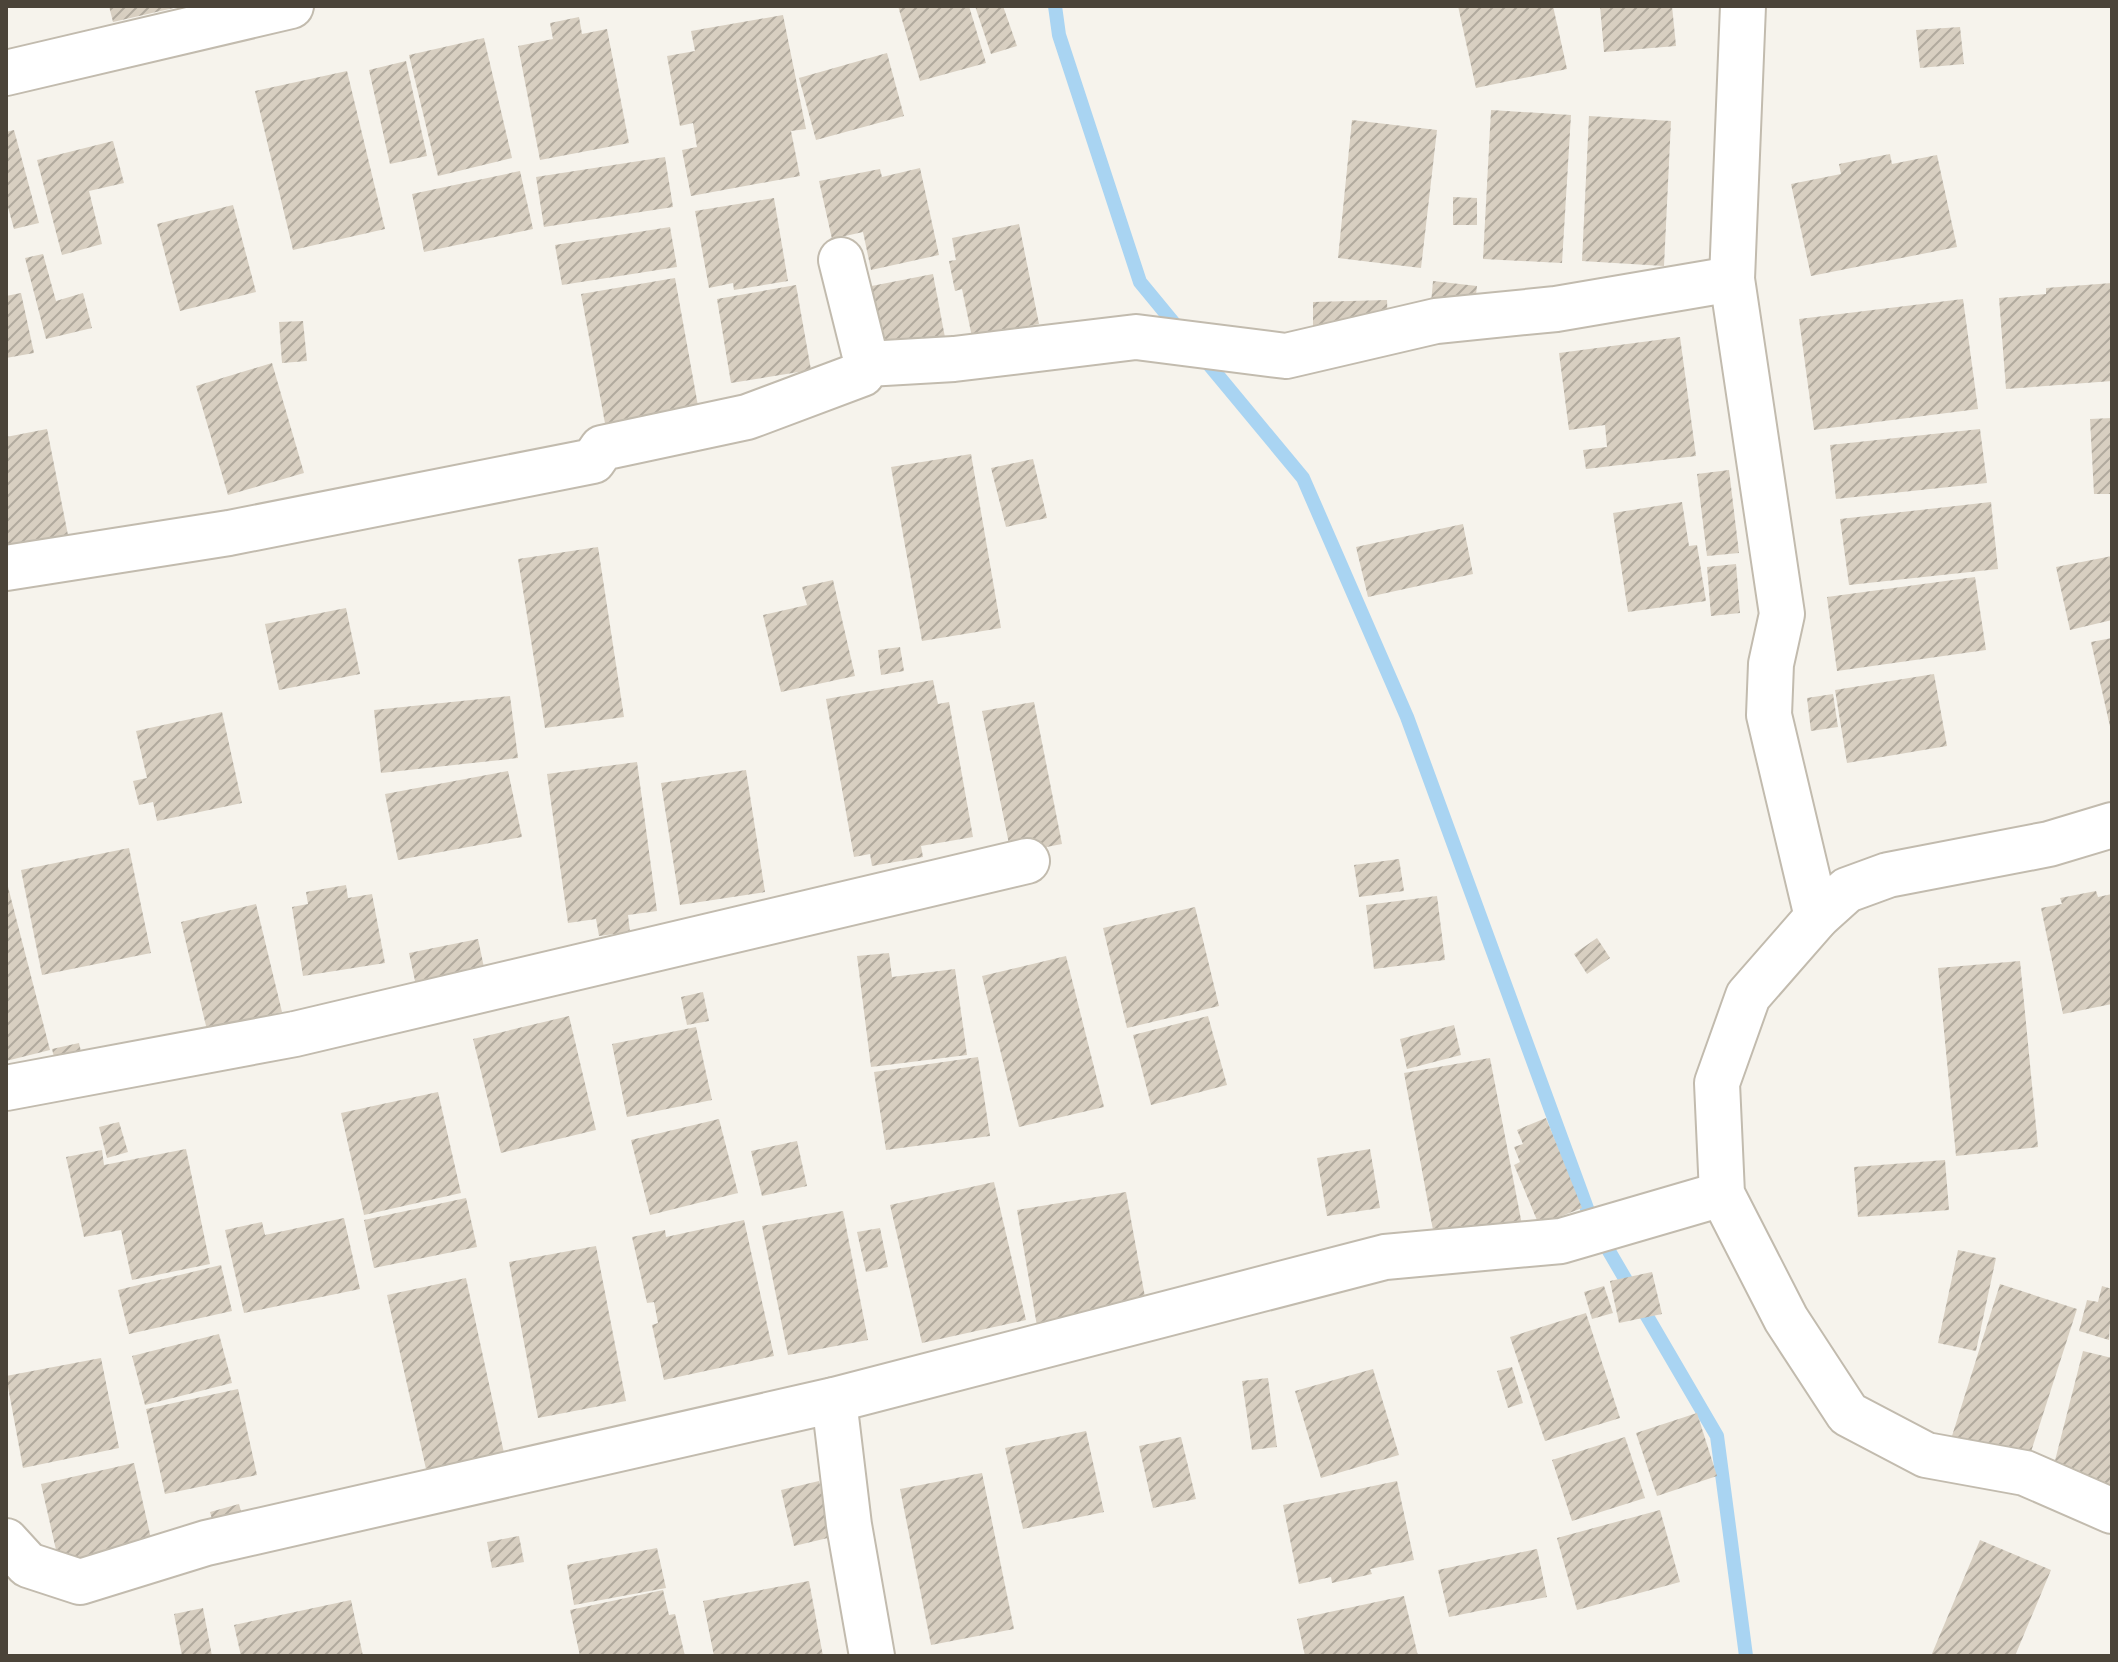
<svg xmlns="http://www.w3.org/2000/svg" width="2118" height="1662" viewBox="0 0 2118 1662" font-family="'PT Sans',sans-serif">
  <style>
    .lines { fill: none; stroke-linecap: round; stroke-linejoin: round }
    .stream { stroke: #a9d4f2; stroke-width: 14 }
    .building { fill: url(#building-hatch) }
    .minor-casing { stroke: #c2bbae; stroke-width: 48 }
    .minor { stroke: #fff; stroke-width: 44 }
  </style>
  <defs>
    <pattern id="building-hatch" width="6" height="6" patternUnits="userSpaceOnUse" patternTransform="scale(2)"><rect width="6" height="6" fill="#d8cfc1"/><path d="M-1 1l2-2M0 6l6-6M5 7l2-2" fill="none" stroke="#b1aa9e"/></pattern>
  </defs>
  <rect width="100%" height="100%" fill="#f6f3ec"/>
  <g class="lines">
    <!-- stream -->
    <g class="stream">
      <path d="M1055,6L1059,35L1140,282L1182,333"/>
      <path d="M1201,355L1303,478L1407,717L1592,1222L1717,1436L1746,1656"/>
    </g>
  </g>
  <!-- building -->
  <g class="building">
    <path d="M109,6H178V7L113,22Z"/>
    <path d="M898,6H969L986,63L920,81Z"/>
    <path d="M975,6H1003L1017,46L991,54Z"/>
    <path d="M1458,6H1553L1567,69L1476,88Z"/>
    <path d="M1600,6H1672L1676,46L1604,52Z"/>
    <path d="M783,15L806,129L791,131L800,176L691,196L682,150L697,147L693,123L680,126L667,56L695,51L691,31Z"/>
    <path d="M579,17L582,34L607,29L629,143L540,160L518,46L553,39L550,23Z"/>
    <path d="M1960,27L1964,64L1920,68L1916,30Z"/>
    <path d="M484,38L512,158L438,176L409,55Z"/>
    <path d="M887,53L904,116L816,140L799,78Z"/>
    <path d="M406,61L427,156L390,164L369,70Z"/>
    <path d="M347,71L385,229L293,250L255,91Z"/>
    <path d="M1491,110L1571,115L1562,263L1483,259Z"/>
    <path d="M1589,116L1671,121L1664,266L1582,261Z"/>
    <path d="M1352,120L1437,130L1421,268L1338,258Z"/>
    <path d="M14,130L39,223L14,229L6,200V132Z"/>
    <path d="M113,141L124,183L89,191L102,244L62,255L37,160Z"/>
    <path d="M1890,154L1892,164L1937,155L1957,247L1811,276L1791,184L1841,174L1839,164Z"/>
    <path d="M665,157L673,207L544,227L536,177Z"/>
    <path d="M920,168L939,255L871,270L863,232L832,239L819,181L880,169L882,177Z"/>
    <path d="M520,171L533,229L424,252L412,194Z"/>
    <path d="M1453,197L1477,198V225H1453Z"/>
    <path d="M774,198L788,281L734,290L733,283L709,288L695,211Z"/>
    <path d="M233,205L256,292L180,311L157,224Z"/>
    <path d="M1019,224L1039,324L972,337L962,289L955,291L949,261L956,260L952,238Z"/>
    <path d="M670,227L677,267L562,285L555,245Z"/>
    <path d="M43,254L56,301L83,293L92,328L46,339L25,258Z"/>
    <path d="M933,274L947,348L860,365L846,291Z"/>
    <path d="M675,278L700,417L607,434L581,294Z"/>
    <path d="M1433,281L1477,286L1473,320L1430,315Z"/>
    <path d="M2112,283V381L2006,389L1999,298L2046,294V288Z"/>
    <path d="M796,285L811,370L731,383L717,299Z"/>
    <path d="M21,293L34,353L6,358V296Z"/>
    <path d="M1963,299L1978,409L1814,430L1799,319Z"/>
    <path d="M1387,300L1388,329L1313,330V302Z"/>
    <path d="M303,321L307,361L282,363L279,322Z"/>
    <path d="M1680,337L1696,456L1586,469L1583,450L1607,447L1605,425L1569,430L1559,353Z"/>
    <path d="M272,363L304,473L228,495L196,386Z"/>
    <path d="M2112,418V494H2094L2090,419Z"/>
    <path d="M47,429L68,535L6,548V437Z"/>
    <path d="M1980,429L1987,483L1836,499L1830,445Z"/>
    <path d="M971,454L1001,628L922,641L891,467Z"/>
    <path d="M1033,459L1047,518L1006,527L991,468Z"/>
    <path d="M1729,470L1739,553L1707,556L1697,474Z"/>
    <path d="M1682,502L1689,546L1697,545L1706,601L1628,612L1613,513Z"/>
    <path d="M1991,502L1998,569L1849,585L1840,519Z"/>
    <path d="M1463,524L1473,574L1368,597L1356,547Z"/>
    <path d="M598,547L624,717L545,728L518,559Z"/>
    <path d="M2112,556V620L2070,630L2056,567Z"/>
    <path d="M1736,564L1740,613L1711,616L1707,567Z"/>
    <path d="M1975,577L1986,650L1837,671L1827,597Z"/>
    <path d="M833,580L855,676L781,692L763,615L807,605L802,587Z"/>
    <path d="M346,608L360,674L279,690L265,624Z"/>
    <path d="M2112,638V731H2111L2091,642Z"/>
    <path d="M900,647L904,671L881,675L878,650Z"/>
    <path d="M1934,674L1947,746L1847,763L1835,690Z"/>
    <path d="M933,680L938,704L949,702L973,837L921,846L923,857L872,866L870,854L854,857L826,699Z"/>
    <path d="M1833,694L1838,727L1811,731L1807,698Z"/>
    <path d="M510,696L518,758L381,773L374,710Z"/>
    <path d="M1034,702L1062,844L1011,854L982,711Z"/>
    <path d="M222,712L242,803L157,821L153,802L139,805L133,781L147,778L136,731Z"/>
    <path d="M637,762L657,911L628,915L630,932L599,936L596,919L568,923L547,774Z"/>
    <path d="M746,770L765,892L680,905L661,783Z"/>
    <path d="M508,771L522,837L398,860L385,794Z"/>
    <path d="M129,848L151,953L42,975L21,870Z"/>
    <path d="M1399,859L1404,891L1359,897L1354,865Z"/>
    <path d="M6,879L50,1050L6,1061Z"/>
    <path d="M346,885L348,898L372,894L385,963L303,976L292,907L308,904L306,892Z"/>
    <path d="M2096,891L2098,897L2112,894V1004L2063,1014L2041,908L2062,904L2060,898Z"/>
    <path d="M1437,896L1445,960L1374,969L1366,905Z"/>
    <path d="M256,904L282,1012L207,1030L181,922Z"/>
    <path d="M1195,907L1219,1006L1127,1028L1103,928Z"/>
    <path d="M1597,938L1610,958L1587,974L1574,954Z"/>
    <path d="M478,939L486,977L417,990L409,953Z"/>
    <path d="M889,953L892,977L955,969L967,1055L871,1067L857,956Z"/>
    <path d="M1066,956L1104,1107L1019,1127L982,976Z"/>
    <path d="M2020,961L2038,1147L1956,1156L1938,968Z"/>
    <path d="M703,992L709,1021L687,1025L681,997Z"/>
    <path d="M569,1016L596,1130L501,1153L473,1039Z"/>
    <path d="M1208,1016L1227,1085L1151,1105L1133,1035Z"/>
    <path d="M1454,1025L1461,1055L1407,1069L1400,1039Z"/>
    <path d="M696,1027L712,1100L627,1117L612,1044Z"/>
    <path d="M79,1043L86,1073L60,1080L52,1049Z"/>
    <path d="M978,1057L990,1136L886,1150L874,1072Z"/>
    <path d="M1490,1058L1522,1225L1435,1241L1404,1073Z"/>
    <path d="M438,1092L461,1193L364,1215L341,1113Z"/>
    <path d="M1546,1118L1582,1208L1539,1225L1514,1165L1520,1162L1514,1147L1523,1144L1517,1130Z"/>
    <path d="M719,1119L738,1193L650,1215L631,1140Z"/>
    <path d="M119,1122L128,1152L107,1158L99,1127Z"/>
    <path d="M797,1141L807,1186L762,1196L751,1151Z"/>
    <path d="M186,1149L210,1264L132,1280L121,1230L84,1237L66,1157L102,1150L104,1165Z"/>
    <path d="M1370,1149L1380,1208L1327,1216L1317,1158Z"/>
    <path d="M1945,1160L1949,1210L1858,1217L1854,1167Z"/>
    <path d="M994,1182L1026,1320L922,1343L890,1205Z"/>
    <path d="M1126,1192L1147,1308L1037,1326L1017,1210Z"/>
    <path d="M466,1198L477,1247L374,1268L364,1220Z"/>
    <path d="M843,1211L868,1340L788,1355L762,1226Z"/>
    <path d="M344,1218L360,1289L244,1313L225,1230L262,1222L265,1235Z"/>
    <path d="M744,1220L774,1356L664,1380L652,1325L658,1323L654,1302L647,1303L632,1237L665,1230L666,1237Z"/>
    <path d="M880,1228L888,1267L866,1272L857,1232Z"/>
    <path d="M596,1246L626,1401L538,1418L509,1262Z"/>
    <path d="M1958,1250L1996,1258L1976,1351L1938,1343Z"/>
    <path d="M221,1265L232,1311L129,1334L118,1290Z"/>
    <path d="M1652,1272L1662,1314L1619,1323L1610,1281Z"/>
    <path d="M466,1278L504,1453L426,1469L387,1295Z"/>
    <path d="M2000,1284L2077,1309L2028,1461L1952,1436Z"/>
    <path d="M1604,1286L1613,1313L1592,1319L1584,1292Z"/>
    <path d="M2102,1286L2112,1289L2109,1340L2079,1331L2087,1300L2098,1302Z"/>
    <path d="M1586,1313L1620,1418L1545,1441L1510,1337Z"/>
    <path d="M219,1334L232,1383L145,1405L132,1356Z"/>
    <path d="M2083,1351L2112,1358V1500L2049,1484Z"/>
    <path d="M101,1358L119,1448L23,1468L6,1376Z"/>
    <path d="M1512,1367L1523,1403L1508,1408L1497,1371Z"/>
    <path d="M1373,1369L1399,1455L1321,1478L1295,1391Z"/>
    <path d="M1268,1378L1277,1447L1252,1450L1242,1381Z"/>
    <path d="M238,1389L257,1475L165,1494L146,1409Z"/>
    <path d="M1697,1413L1717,1476L1657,1496L1636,1433Z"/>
    <path d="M1086,1431L1104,1512L1023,1529L1005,1448Z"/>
    <path d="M1181,1437L1196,1499L1153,1508L1139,1446Z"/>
    <path d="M1625,1437L1645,1498L1572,1521L1552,1460Z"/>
    <path d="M134,1463L152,1543L59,1563L41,1484Z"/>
    <path d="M982,1473L1014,1629L931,1645L900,1489Z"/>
    <path d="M819,1481L832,1537L794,1546L781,1490Z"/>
    <path d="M1397,1481L1414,1560L1370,1569L1372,1574L1332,1583L1331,1577L1299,1584L1283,1505Z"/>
    <path d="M239,1504L248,1536L219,1544L210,1512Z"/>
    <path d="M1660,1510L1680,1582L1577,1610L1557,1538Z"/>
    <path d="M519,1536L524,1562L492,1568L487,1542Z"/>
    <path d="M1980,1540L2051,1570L2015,1656H1931Z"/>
    <path d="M657,1548L666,1588L574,1605L567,1565Z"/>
    <path d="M1537,1549L1547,1597L1449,1617L1438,1570Z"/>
    <path d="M809,1581L823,1656H714L703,1601Z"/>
    <path d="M663,1590L669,1615L675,1614L685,1656H580L570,1610Z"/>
    <path d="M1404,1596L1418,1656H1305L1297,1619Z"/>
    <path d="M351,1600L363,1656H241L234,1625Z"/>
    <path d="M203,1608L212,1656H182L174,1614Z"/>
  </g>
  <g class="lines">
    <defs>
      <g id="minor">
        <path d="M1743,6L1732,279L1782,614L1771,664L1769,715L1817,917"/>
        <path d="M6,73L291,6"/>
        <path d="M867,364L954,359L1136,337L1286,356L1436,321L1556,309L1732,279"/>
        <path d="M6,568L229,533L593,461L602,448L747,417L862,374L867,364L841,260"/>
        <path d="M2112,825L2049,844L1888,875L1847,890L1817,917L1748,996L1717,1083L1722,1194L1786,1319L1848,1414L1926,1455L2025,1473L2112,1511"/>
        <path d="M6,1088L295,1034L1027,861"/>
        <path d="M834,1400L849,1525L872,1656"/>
        <path d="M6,1541L28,1565L80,1582L206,1543L834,1400L1385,1257L1561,1241L1722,1194"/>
      </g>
    </defs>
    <!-- minor casing -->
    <use href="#minor" class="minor-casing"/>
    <!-- minor -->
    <use href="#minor" class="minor"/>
  </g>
  <!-- border -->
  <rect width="2118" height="1662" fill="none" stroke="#4b4439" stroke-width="16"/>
</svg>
